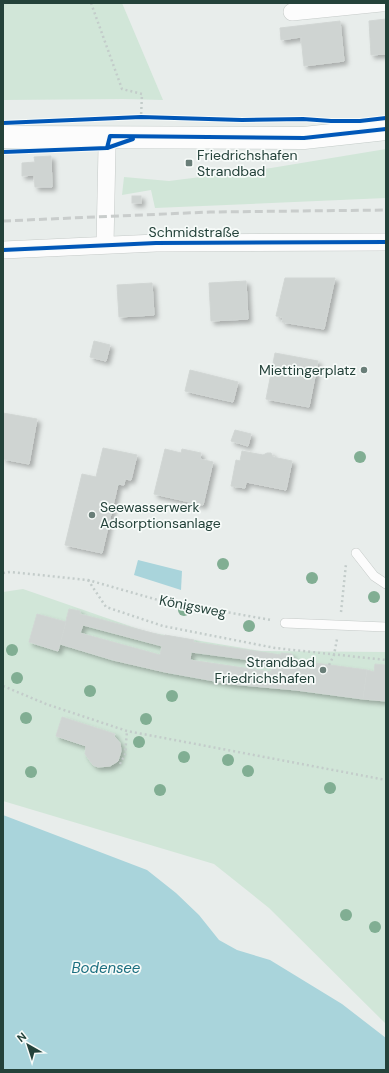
<svg xmlns="http://www.w3.org/2000/svg" width="389" height="1073" viewBox="0 0 389 1073" font-family="'DM Sans',sans-serif">
  <style>
    .green { fill: #d1e6d8 }
    .water { fill: #a9d4db }
    .building { fill: #cfd4d2; stroke: #d1d6d4; fill-rule: evenodd; filter: url(#shadow) }
    .lines { fill: none; stroke-linecap: round; stroke-linejoin: round }
    .service-casing { stroke: #c5cac8; stroke-width: 10 }
    .minor-casing { stroke: #c5cac8; stroke-width: 18 }
    .secondary-casing { stroke: #c3cbc8; stroke-width: 23 }
    .path { stroke: #c3ccca; stroke-width: 2.5; stroke-dasharray: 2 3; stroke-linecap: butt }
    .service { stroke: #fcfcfc; stroke-width: 9 }
    .minor { stroke: #fcfcfc; stroke-width: 17 }
    .secondary { stroke: #fcfcfc; stroke-width: 22 }
    .rail { stroke: #c9cdcc; stroke-width: 3; stroke-dasharray: 8 4; stroke-linecap: butt }
    .cycleway-casing { stroke: #f7fbf9; stroke-width: 6 }
    .cycleway { stroke: #0057b8; stroke-width: 4 }
    .tree { fill: #81ae93 }
    .poi-dot { fill: #697e78; stroke: #f7fbf9; stroke-width: 1.5 }
    .labels { text-anchor: middle; stroke-width: 3.5; stroke-linejoin: round; paint-order: stroke }
    .poi-label { font-size: 14px; fill: #24423a; stroke: #f7fbf9; text-anchor: start }
    .street-label { font-size: 14px; fill: #24423a; stroke: #f7fbf9 }
    .water-label { font-size: 15px; font-style: italic; fill: #1c6f80; stroke: #f7fbf9 }
  </style>
  <defs>
    <filter id="shadow"><feDropShadow dx="3.5" dy="3.5" stdDeviation="2" flood-color="#0004"/></filter>
  </defs>
  <rect width="100%" height="100%" fill="#e8edeb"/>
  <!-- green -->
  <g class="green">
    <path d="M3,3H122L163,100L123,99L3,100Z"/>
    <path d="M386,149V198L155,208L151,190L122,195L124,177L169,181L271,168Z"/>
    <path d="M23,589L147,632L261,651L386,652V1024L269,908L214,864L3,801V592Z"/>
  </g>
  <!-- water -->
  <g class="water">
    <path d="M138,560L182,571L181,590L134,575Z"/>
    <path d="M3,815L147,870L176,893L199,915L219,940L237,950L270,960L342,1004L386,1038V1070H3Z"/>
  </g>
  <!-- building -->
  <g class="building">
    <path d="M386,19V54L371,55L369,21Z"/>
    <path d="M340,21L344,61L304,66L301,37L281,40L280,28Z"/>
    <path d="M51,156L52,187H35L34,175L22,176V163L35,162L34,157Z"/>
    <rect x="132" y="196" width="9" height="7"/>
    <path d="M285,278H335L324,329L282,322L283,317L276,316Z"/>
    <path d="M246,281L248,319L211,321L209,283Z"/>
    <path d="M152,283L154,315L119,317L117,285Z"/>
    <path d="M94,341L110,345L106,361L90,357Z"/>
    <path d="M275,353L318,361L309,407L266,399Z"/>
    <path d="M190,370L238,382L233,402L185,391Z"/>
    <path d="M3,413L37,419L29,464L3,459Z"/>
    <path d="M235,430L251,434L248,446L231,441Z"/>
    <path d="M103,448L137,455L131,480L125,479L124,485L118,484L102,553L65,545L82,474L96,477Z"/>
    <path d="M165,449L181,453L182,449L201,453L200,459L213,462L203,505L154,494Z"/>
    <path d="M242,451L263,455L267,453H271L273,457L292,461L286,490L246,482L245,488L231,486L236,460L240,461Z"/>
    <path d="M69,609L80,611V614L164,636L165,635L194,640L193,642L281,655V653L292,654V661H300L296,690L231,684L165,672L113,660L60,644ZM83,625L162,646L160,655L80,633ZM191,652L273,663L271,672L190,660Z"/>
    <path d="M37,614L66,622L58,651L29,642Z"/>
    <path d="M300,661L367,670L363,699L296,690Z"/>
    <path d="M375,664L385,665L386,701L363,699L367,670L374,672Z"/>
    <path d="M62,717L115,734L114,736L120,743L121,751L118,761L110,766L98,767L93,765L85,754L86,746L56,736Z"/>
  </g>
  <g class="lines">
    <defs>
      <g id="service">
        <path d="M356,553L374,576L386,584"/>
        <path d="M285,623L386,627"/>
      </g>
      <g id="minor">
        <path d="M292,12L381,3"/>
        <path d="M105,244L107,148L110,136"/>
        <path d="M3,250L156,243L386,242"/>
      </g>
      <path id="secondary" d="M3,137L304,138L386,129"/>
    </defs>
    <!-- service casing -->
    <use href="#service" class="service-casing"/>
    <!-- minor casing -->
    <use href="#minor" class="minor-casing"/>
    <!-- secondary casing -->
    <use href="#secondary" class="secondary-casing"/>
    <!-- path -->
    <g class="path">
      <path d="M91,3L122,89L142,94L141,117"/>
      <path d="M3,573L10,572L88,580L158,600L271,620"/>
      <path d="M88,580L106,607L163,626L275,648L386,660"/>
      <path d="M341,612L346,564"/>
      <path d="M329,665L334,655L337,639"/>
      <path d="M3,686L46,704L127,731L386,780"/>
      <path d="M120,764L125,755L127,731"/>
    </g>
    <!-- service -->
    <use href="#service" class="service"/>
    <!-- minor -->
    <use href="#minor" class="minor"/>
    <!-- secondary -->
    <use href="#secondary" class="secondary"/>
    <!-- rail -->
    <path class="rail" d="M3,221L210,212L386,210"/>
    <defs>
      <g id="cycleway">
        <path d="M3,123L141,117L242,120L303,119L331,121H360L386,118"/>
        <path d="M107,148L110,136L304,138L386,129"/>
        <path d="M3,152L107,148L133,139"/>
        <path d="M3,250L156,243L386,242"/>
      </g>
    </defs>
    <!-- cycleway casing -->
    <use href="#cycleway" class="cycleway-casing"/>
    <!-- cycleway -->
    <use href="#cycleway" class="cycleway"/>
  </g>
  <!-- trees -->
  <g class="tree">
    <circle cx="360" cy="457" r="6"/>
    <circle cx="223" cy="564" r="6"/>
    <circle cx="312" cy="578" r="6"/>
    <circle cx="374" cy="597" r="6"/>
    <circle cx="184" cy="610" r="6"/>
    <circle cx="249" cy="626" r="6"/>
    <circle cx="12" cy="650" r="6"/>
    <circle cx="17" cy="678" r="6"/>
    <circle cx="90" cy="691" r="6"/>
    <circle cx="172" cy="696" r="6"/>
    <circle cx="26" cy="718" r="6"/>
    <circle cx="146" cy="719" r="6"/>
    <circle cx="139" cy="742" r="6"/>
    <circle cx="184" cy="757" r="6"/>
    <circle cx="228" cy="760" r="6"/>
    <circle cx="248" cy="771" r="6"/>
    <circle cx="31" cy="772" r="6"/>
    <circle cx="330" cy="788" r="6"/>
    <circle cx="160" cy="790" r="6"/>
    <circle cx="346" cy="915" r="6"/>
    <circle cx="375" cy="927" r="6"/>
  </g>
  <!-- markers -->
  <g class="poi-dot">
    <rect x="185" y="159" width="8" height="8" rx="2"/>
    <circle cx="364" cy="370" r="4"/>
    <circle cx="92" cy="515" r="4"/>
    <circle cx="323" cy="670" r="4"/>
  </g>
  <g class="labels">
    <!-- poi labels -->
    <g class="poi-label">
      <text x="197" y="160">Friedrichshafen<tspan x="197" dy="16">Strandbad</tspan></text>
      <text x="356" y="375" text-anchor="end">Miettingerplatz</text>
      <text x="100" y="512">Seewasserwerk<tspan x="100" dy="16">Adsorptionsanlage</tspan></text>
      <text x="315" y="667" text-anchor="end">Strandbad<tspan x="315" dy="16">Friedrichshafen</tspan></text>
    </g>
    <!-- street labels -->
    <g class="street-label">
      <text x="194" y="237">Schmidstraße</text>
      <text transform="translate(193 606) rotate(11)" y="5">Königsweg</text>
    </g>
    <!-- water labels -->
    <g class="water-label">
      <text x="106" y="973">Bodensee</text>
    </g>
  </g>
  <!-- border -->
  <rect width="389" height="1073" fill="none" stroke="#24423a" stroke-width="8"/>
  <!-- north arrow -->
  <g transform="translate(28 1045) rotate(321)" stroke="#f7fbf9" stroke-width="3" paint-order="stroke">
  <path d="M0-3L7 15L0 10L-7 15Z" fill="#24423a"/>
  <text y="-6" font-size="11" font-weight="bold" text-anchor="middle" fill="#24423a">N</text>
  </g>
</svg>
